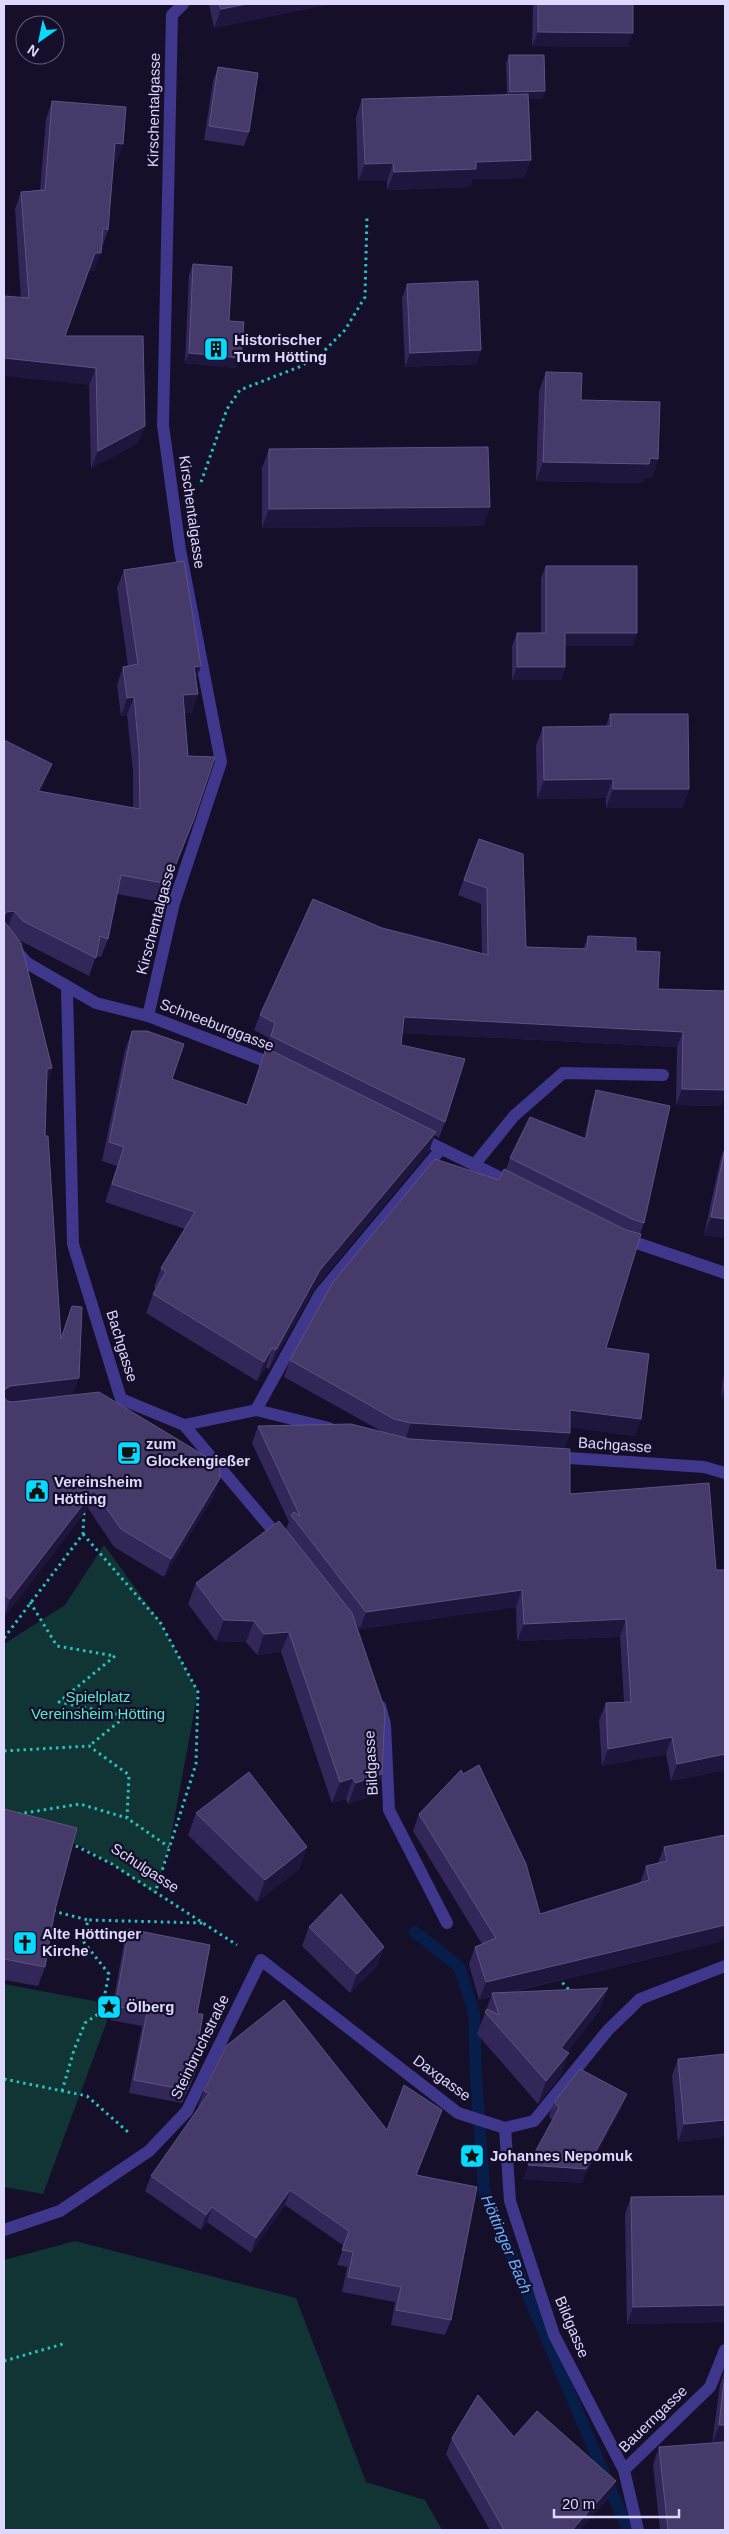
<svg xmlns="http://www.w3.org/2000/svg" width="729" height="2534" viewBox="0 0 729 2534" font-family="Arial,sans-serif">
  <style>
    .green { fill: #113434 }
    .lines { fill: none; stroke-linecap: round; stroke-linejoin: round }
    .stream { stroke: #071d4a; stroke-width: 12 }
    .path { stroke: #28c2c0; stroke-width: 3; stroke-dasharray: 2.5 4; stroke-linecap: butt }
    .service { stroke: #3e378c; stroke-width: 12 }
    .minor { stroke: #3e378c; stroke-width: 12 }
    .tertiary { stroke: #3e378c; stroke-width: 12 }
    .wall { fill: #332759 }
    .shaded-wall { fill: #1f163e }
    .building { fill: #453a6a; stroke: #5d5382 }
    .labels { text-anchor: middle; stroke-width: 4.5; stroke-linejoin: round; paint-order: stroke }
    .street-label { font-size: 15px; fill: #ded8ff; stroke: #150f2a }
    .poi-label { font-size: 15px; font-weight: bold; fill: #ded8ff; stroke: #150f2a; text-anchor: start }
    .park-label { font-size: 15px; fill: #5be7cb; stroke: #150f2a }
    .water-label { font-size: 16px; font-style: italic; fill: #66b1ff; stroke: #150f2a }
  </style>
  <rect width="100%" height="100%" fill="#150f2a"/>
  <!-- green -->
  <g class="green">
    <path d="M104,1545L160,1622L198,1692L169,1847L155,1893L112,1864L78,1845L4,1822V1644L65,1605Z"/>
    <path d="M4,1984L110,2004L106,2024L43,2194L4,2187Z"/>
    <path d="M75,2241L296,2298L366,2482L425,2500L442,2530H4V2260Z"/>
  </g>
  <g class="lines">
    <!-- stream -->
    <path class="stream" d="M415,1932L459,1967L474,2013L476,2075L484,2191L628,2530"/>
    <!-- path -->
    <g class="path">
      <path d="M201,482L227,409L240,390L299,367L319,356L345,330L365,297L367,215"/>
      <path d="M83,1534L160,1622L198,1692L196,1764L155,1893"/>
      <path d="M30,1602L57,1646L115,1656L59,1702L126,1716L89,1746"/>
      <path d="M4,1638L83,1534L84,1512"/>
      <path d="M4,1751L89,1746L129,1775L127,1818L169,1847"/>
      <path d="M18,1814L80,1804L127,1818"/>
      <path d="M70,1843L112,1864L237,1945"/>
      <path d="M53,1911L88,1920"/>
      <path d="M558,1978L571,1992"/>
      <path d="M4,2079L87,2096L128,2132"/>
      <path d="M62,2091L74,2050L85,2023L101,2012L109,1974L83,1941L88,1920L203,1923"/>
      <path d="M4,2361L63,2344"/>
    </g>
    <!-- service -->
    <g class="service">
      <path d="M474,1165L514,1116L563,1073L663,1075"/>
      <path d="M256,1410L320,1294L441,1149"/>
    </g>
    <!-- minor -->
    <g class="minor">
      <path d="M67,988L73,1244L121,1399L184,1425L256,1410L329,1428"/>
      <path d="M148,1016L174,903L221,762L180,550L163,425L172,15L183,4"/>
      <path d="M184,1425L282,1541"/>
      <path d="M554,1457L704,1467L725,1473"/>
      <path d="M380,1706L385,1724L389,1810L447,1923"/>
      <path d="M505,2128L510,2201L554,2335L624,2470L638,2530"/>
      <path d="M4,2230L60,2211L149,2151L187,2111L261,1960L458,2113L505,2128L534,2121L608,2030L640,1999L725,1966"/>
      <path d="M624,2470L710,2387L725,2350"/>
    </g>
    <!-- tertiary -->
    <g class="tertiary">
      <path d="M4,937L27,963L96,1003L148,1016L278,1066"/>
      <path d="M416,1136L515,1185"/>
      <path d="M622,1238L725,1273"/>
    </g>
  </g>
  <!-- wall -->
  <g class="wall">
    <path d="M209,4H330L214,28Z"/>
    <path d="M533,4H633L628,47L532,46Z"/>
    <path d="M509,55L545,91L542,99H529L531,160L524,178L472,179L470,187L387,190V181H358L356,117L362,99L507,95L506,63Z"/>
    <path d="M218,67L249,132L244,146L204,140L213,81Z"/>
    <path d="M52,101L117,162L114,161L108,230L94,271L89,270L65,336H143L138,443L91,468L89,385L21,298L15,209L21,192L40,190L46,119Z"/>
    <path d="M193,264L229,321L237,368L185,363L189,275Z"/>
    <path d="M407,284L481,350L476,364L405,367L402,298Z"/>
    <path d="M546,372L581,400L658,459L652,478H645L642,483L536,481L539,391Z"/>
    <path d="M269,449L490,507L483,526L262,528V468Z"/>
    <path d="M546,566L633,646H565V667L561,680H512V646L517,633H541V578Z"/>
    <path d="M124,570L201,666L196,679L192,713H184L187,837L161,902L117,894L108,939L101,957L96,956L89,976L19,940L52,1068L47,1082L45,1136L61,1337L72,1306L79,1378L72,1395L220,1478L213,1497L164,1577L114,1547L88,1508L4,1617V740L52,764L45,782L40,792L133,808V771L127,715L121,716L117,685L123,667L128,666L117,588Z"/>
    <path d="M610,714L689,789L682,808H606V798L537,799L536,746L543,727L606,726Z"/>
    <path d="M479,839L526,947L583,949L588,936L636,951L658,989L725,991V1094L721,1106L676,1105L677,1047L402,1033L401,1045L445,1122L439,1138L434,1135L429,1151L314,1289L269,1369L266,1367L257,1381L146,1313L153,1294L156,1288L154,1287L161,1268L185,1229L105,1202L117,1166L102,1161L125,1050L132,1031L172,1079L246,1105L269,1038L254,1030L260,1015L382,928L482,954L481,904L458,895Z"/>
    <path d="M596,1090L644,1223L640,1234L606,1348L641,1419L635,1436L570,1427V1433L564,1449L570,1494L716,1570H725V1770L671,1781L666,1754L602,1766L599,1720L606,1703L624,1702L620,1637L517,1641L516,1607L360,1629L354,1621L375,1795L348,1804L346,1799L332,1803L281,1652L257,1655L246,1642L216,1641L188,1604L196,1583L286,1529L289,1522L252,1443L258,1426L381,1431L284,1377L290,1360L499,1180L506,1169L510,1158L584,1139L592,1102Z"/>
    <path d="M725,1146V1238L704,1235L720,1161Z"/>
    <path d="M725,1364V1398H721Z"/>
    <path d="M4,1809L55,1910L45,1967L38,1986L4,1980Z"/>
    <path d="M196,1813L307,1847L299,1869L257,1902L188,1835Z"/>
    <path d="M419,1814L540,1914L640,1883L646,1866L658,1863L664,1847L725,1835V1938L720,1940L719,1942L508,1993L608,1988L599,2011L567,2052L561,2075L538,2104L477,2034L491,1997L479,2000L469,1964L475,1947L482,1944L413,1831Z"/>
    <path d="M309,1927L384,1947L377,1966L350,1993L302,1946Z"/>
    <path d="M129,1929L197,2014L191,2084L182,2103L129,2093L142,2026L110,2020L124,1943Z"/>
    <path d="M678,2059L724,2133L722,2137L678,2142L672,2076Z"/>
    <path d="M204,2091L387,2130L442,2110L416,2175L451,2320L445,2335L391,2325L395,2302L342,2292L347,2267L337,2265L344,2246L285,2205L251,2253L207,2222L201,2230L145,2191L151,2176L199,2107L198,2106Z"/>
    <path d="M627,2094L621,2108L581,2183L523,2179L552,2120L549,2116L554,2102Z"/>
    <path d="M725,2196V2322L627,2324L625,2214L631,2197Z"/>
    <path d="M725,2369V2530H660L653,2465L659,2447L712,2443L720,2385Z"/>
    <path d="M514,2437L610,2496L580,2530H490L446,2454L452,2438Z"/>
  </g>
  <!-- shaded-wall -->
  <g class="shaded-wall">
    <path d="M247,4H330L214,28L221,9Z"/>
    <path d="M538,32L633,33L628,47L532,46Z"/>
    <path d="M545,91L542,99H507L510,92Z"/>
    <path d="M115,143L123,144L117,162L109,161Z"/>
    <path d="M531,160L524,178L472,179L470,187L387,190L394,172L476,162Z"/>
    <path d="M393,163L387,181H358L365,164Z"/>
    <path d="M95,253H101L94,271L89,270Z"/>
    <path d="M481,350L476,364L405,367L410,353Z"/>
    <path d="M189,353L241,358L237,368L185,363Z"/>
    <path d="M4,358L96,368L89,385L4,376Z"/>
    <path d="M145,426L138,443L91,468L98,451Z"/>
    <path d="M650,458L658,459L652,478H645L642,483L536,481L543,462Z"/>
    <path d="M490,507L483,526L262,528L269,509Z"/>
    <path d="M565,633H637L633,646H561Z"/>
    <path d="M201,666L194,684V667Z"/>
    <path d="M517,667H565L561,680H512Z"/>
    <path d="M198,694L192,713H176L183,695Z"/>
    <path d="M134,697L127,715L121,716L127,698Z"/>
    <path d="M52,764L45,782L31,810L38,791Z"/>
    <path d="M613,779L606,798L537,799L544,780Z"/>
    <path d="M613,789H689L682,808H606Z"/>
    <path d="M14,911L7,930H4V917L6,912Z"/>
    <path d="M404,1017L683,1032L677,1047L399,1033Z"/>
    <path d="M52,1068L45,1086L47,1069Z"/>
    <path d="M682,1089L725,1090V1094L721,1106L676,1105Z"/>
    <path d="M436,1132L429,1151L314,1289L269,1369L276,1350L320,1270Z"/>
    <path d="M711,1217L725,1219V1238L704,1235Z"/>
    <path d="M272,1348L266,1367L257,1381L264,1362Z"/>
    <path d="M79,1378L72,1396L4,1404V1390L10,1386Z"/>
    <path d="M725,1385V1398H721Z"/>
    <path d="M570,1410L641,1419L635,1436L564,1426Z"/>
    <path d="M411,1423L570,1433L564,1450L405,1440Z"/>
    <path d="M220,1478L213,1497L164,1577L171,1559Z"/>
    <path d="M94,1490L88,1508L4,1617L10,1599Z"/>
    <path d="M522,1590L516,1607L360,1629L366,1612Z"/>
    <path d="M626,1619L620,1637L517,1641L524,1624Z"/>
    <path d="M224,1620L254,1621L246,1642L216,1641Z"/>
    <path d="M289,1632L281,1652L257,1655L264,1634Z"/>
    <path d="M672,1737L666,1754L602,1766L608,1749Z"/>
    <path d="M725,1754V1770L671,1781L677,1764Z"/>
    <path d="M382,1774L375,1795L348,1804L356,1783Z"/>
    <path d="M353,1778L346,1799L332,1803L340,1782Z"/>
    <path d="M307,1847L299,1869L257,1902L265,1880Z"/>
    <path d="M725,1923V1938L720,1940L719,1942L493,1996L492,1993L491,1997L479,2000L486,1982Z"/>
    <path d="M384,1947L377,1966L350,1993L357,1974Z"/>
    <path d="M608,1988L599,2011L553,2071L561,2048Z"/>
    <path d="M569,2053L561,2075L538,2104L546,2081Z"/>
    <path d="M196,2070L191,2084L182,2103L187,2090Z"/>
    <path d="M627,2094L621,2108L581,2183L523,2179L528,2165Z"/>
    <path d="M725,2121V2133H724L722,2137L678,2142L684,2124Z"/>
    <path d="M290,2190L285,2205L251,2253L256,2238Z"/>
    <path d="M212,2207L207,2222L201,2230L206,2215Z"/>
    <path d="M725,2305V2322L627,2324L633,2307Z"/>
    <path d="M719,2425H725V2444L712,2443Z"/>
    <path d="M616,2481L610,2496L580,2530H572Z"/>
  </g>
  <!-- building -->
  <g class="building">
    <path d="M219,4H247L221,9Z"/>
    <path d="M538,4H633V33L538,32Z"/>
    <path d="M509,55H544L545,91L510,92Z"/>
    <path d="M218,67L258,73L249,132L209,126Z"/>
    <path d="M528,94L531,160L476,162V169L394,172L393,163L365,164L362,99Z"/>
    <path d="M52,101L126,107L123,144L115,143L108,230L103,228L101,253H95L65,336H143L145,426L98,451L96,368L4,358V296L29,298L21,192L45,190Z"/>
    <path d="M193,264L232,267L229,321L244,322L241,358L189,353Z"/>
    <path d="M478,281L481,350L410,353L407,284Z"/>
    <path d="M546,372L582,373L581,400L660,402L658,459L650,458L649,464L543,462Z"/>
    <path d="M488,447L490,507L269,509V449Z"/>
    <path d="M184,561L201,666L194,667L198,694L183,695L188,756L215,757L194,819L168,884L121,875L108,939L100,936L96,958L23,921L14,911L6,912L4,917V740L52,764L38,791L140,809L139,752L134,697L127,698L123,667L138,664L124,570Z"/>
    <path d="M546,566H637V633H565V667H517V633H546Z"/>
    <path d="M610,714H688L689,789H613V779L544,780L543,727L611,726Z"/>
    <path d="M479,839L523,854L526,947L587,949L588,936L636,938V951L660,952L658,989L725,991V1090L682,1089L683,1032L404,1017L401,1045L465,1059L445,1122L271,1036L275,1023L260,1015L313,899L382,928L488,955L487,888L464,880Z"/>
    <path d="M4,921L21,943L52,1068L47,1069L45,1136H48L61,1339L72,1306L82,1307L79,1378L10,1386L4,1390Z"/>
    <path d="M132,1031H147L184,1044L172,1079L247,1105L266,1048L436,1132L320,1270L276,1350L272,1348L264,1362L153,1294L166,1272L161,1268L195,1212L112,1184L124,1147L109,1142Z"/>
    <path d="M596,1090L670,1106L644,1223L632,1219L510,1158L530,1117L586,1139Z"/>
    <path d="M725,1148V1219L711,1217Z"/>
    <path d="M435,1159L499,1180L504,1169L626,1230L641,1234L606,1348L649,1354L641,1419L570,1410V1433L411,1423L394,1419L290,1360L333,1282Z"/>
    <path d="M99,1392L220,1465V1478L171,1559L121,1529L94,1490L10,1599L4,1594V1397L7,1401L12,1402Z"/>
    <path d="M351,1424L410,1439L570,1449V1494L709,1483L716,1570H725V1754L677,1764L672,1737L608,1749L606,1703L631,1702L626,1619L524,1624L522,1590L366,1612L291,1515L294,1512L300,1516L258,1426Z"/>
    <path d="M279,1521L352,1613L385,1710L382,1774L356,1783L353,1778L340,1782L289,1632L264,1634L254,1621L224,1620L196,1583Z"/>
    <path d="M479,1765L526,1864L540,1914L649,1880L646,1866L667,1861L664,1847L725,1835V1925L486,1982L475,1947L496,1938L419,1814L461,1770L463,1774Z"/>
    <path d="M249,1772L307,1847L265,1880L196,1813Z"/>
    <path d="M4,1809L77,1828L55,1910L45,1967L4,1959Z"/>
    <path d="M341,1894L384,1947L357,1974L309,1927Z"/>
    <path d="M129,1929L210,1945L197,2014H203L193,2073L196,2070L187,2090L134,2080L147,2012L115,2006Z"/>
    <path d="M608,1988L561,2048L569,2053L546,2081L485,2012L487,2009L499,2015L492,1993Z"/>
    <path d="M284,2000L387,2130L404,2085L442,2110L416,2175L477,2187L451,2320L396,2310L401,2287L348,2277L353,2252L342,2250L349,2231L290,2190L256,2238L212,2207L206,2215L151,2176L209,2093L204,2091L226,2046Z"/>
    <path d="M725,2054V2120L684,2124L678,2059Z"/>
    <path d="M580,2069L627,2094L586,2169L528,2165L559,2108L554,2102Z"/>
    <path d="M725,2196V2305L633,2307L631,2197Z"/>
    <path d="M725,2374V2425H719Z"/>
    <path d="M478,2395L514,2437L537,2411L616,2481L572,2530H504L503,2528L452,2438Z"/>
    <path d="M725,2442V2530H668L659,2447Z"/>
  </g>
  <!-- icons -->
  <defs>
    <symbol id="building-square" viewBox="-11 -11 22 22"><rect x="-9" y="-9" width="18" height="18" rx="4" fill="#04dbff" stroke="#150f2a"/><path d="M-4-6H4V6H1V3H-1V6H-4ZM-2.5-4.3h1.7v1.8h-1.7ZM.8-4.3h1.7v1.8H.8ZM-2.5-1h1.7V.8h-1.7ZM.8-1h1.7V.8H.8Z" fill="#111"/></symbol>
    <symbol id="cafe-square" viewBox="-11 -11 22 22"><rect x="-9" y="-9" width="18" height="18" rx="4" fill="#04dbff" stroke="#150f2a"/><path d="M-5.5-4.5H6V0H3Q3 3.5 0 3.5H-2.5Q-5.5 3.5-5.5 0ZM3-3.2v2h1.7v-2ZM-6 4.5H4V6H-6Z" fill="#111"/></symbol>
    <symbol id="civic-square" viewBox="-11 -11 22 22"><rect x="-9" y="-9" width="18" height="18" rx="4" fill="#04dbff" stroke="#150f2a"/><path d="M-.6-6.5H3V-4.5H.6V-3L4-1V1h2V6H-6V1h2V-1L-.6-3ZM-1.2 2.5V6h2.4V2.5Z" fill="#111"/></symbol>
    <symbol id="church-square" viewBox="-11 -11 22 22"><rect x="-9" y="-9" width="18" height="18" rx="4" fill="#04dbff" stroke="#150f2a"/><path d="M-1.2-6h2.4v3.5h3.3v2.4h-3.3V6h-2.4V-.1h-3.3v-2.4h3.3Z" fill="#111"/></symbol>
    <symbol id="sight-square" viewBox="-11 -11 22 22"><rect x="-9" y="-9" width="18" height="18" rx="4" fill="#04dbff" stroke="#150f2a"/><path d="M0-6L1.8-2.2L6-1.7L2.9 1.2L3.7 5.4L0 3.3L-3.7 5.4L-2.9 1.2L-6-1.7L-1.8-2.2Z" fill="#111"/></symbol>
  </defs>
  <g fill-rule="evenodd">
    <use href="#building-square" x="202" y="335" width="28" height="28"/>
    <use href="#cafe-square" x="115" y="1439" width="28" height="28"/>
    <use href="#civic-square" x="23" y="1477" width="28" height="28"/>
    <use href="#church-square" x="11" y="1929" width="28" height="28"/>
    <use href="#sight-square" x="95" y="1993" width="28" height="28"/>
    <use href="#sight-square" x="458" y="2142" width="28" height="28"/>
  </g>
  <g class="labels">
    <!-- street labels -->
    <g class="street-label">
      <text transform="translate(154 110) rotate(-89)" y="5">Kirschentalgasse</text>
      <text transform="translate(192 512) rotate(82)" y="5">Kirschentalgasse</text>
      <text transform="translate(156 919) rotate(-75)" y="5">Kirschentalgasse</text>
      <text transform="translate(217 1025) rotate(21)" y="5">Schneeburggasse</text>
      <text transform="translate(122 1346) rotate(73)" y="5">Bachgasse</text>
      <text transform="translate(615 1445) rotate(4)" y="5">Bachgasse</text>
      <text transform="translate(371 1763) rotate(-93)" y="5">Bildgasse</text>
      <text transform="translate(145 1868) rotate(33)" y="5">Schulgasse</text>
      <text transform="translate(200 2047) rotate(-64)" y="5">Steinbruchstraße</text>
      <text transform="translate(442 2078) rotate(36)" y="5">Daxgasse</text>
      <text transform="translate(572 2327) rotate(67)" y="5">Bildgasse</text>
      <text transform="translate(653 2419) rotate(-44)" y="5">Bauerngasse</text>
    </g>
    <!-- poi labels -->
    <g class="poi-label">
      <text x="234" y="345">Historischer<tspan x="234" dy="17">Turm Hötting</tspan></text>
      <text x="146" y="1449">zum<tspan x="146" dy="17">Glockengießer</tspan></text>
      <text x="54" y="1487">Vereinsheim<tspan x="54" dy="17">Hötting</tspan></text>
      <text x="42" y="1939">Alte Höttinger<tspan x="42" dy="17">Kirche</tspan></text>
      <text x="126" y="2012">Ölberg</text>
      <text x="490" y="2161">Johannes Nepomuk</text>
    </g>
    <!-- park labels -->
    <g class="park-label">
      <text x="98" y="1702">Spielplatz<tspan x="98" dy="17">Vereinsheim Hötting</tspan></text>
    </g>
    <!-- water labels -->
    <g class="water-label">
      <text transform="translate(507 2244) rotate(67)" y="6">Höttinger Bach</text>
    </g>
  </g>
  <!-- border -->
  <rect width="729" height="2534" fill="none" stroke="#ded8ff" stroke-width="10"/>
  <!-- north arrow -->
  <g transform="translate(40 40) rotate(213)"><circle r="24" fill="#150f2a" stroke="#655f7f"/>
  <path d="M0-4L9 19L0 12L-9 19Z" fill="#04dbff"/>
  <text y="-8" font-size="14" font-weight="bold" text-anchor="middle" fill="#ded8ff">N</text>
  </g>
  <!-- scale -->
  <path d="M554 2509v8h125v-8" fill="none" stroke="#ded8ff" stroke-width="2.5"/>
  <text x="562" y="2509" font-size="15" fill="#ded8ff" stroke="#150f2a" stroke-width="4" paint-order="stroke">20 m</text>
</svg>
